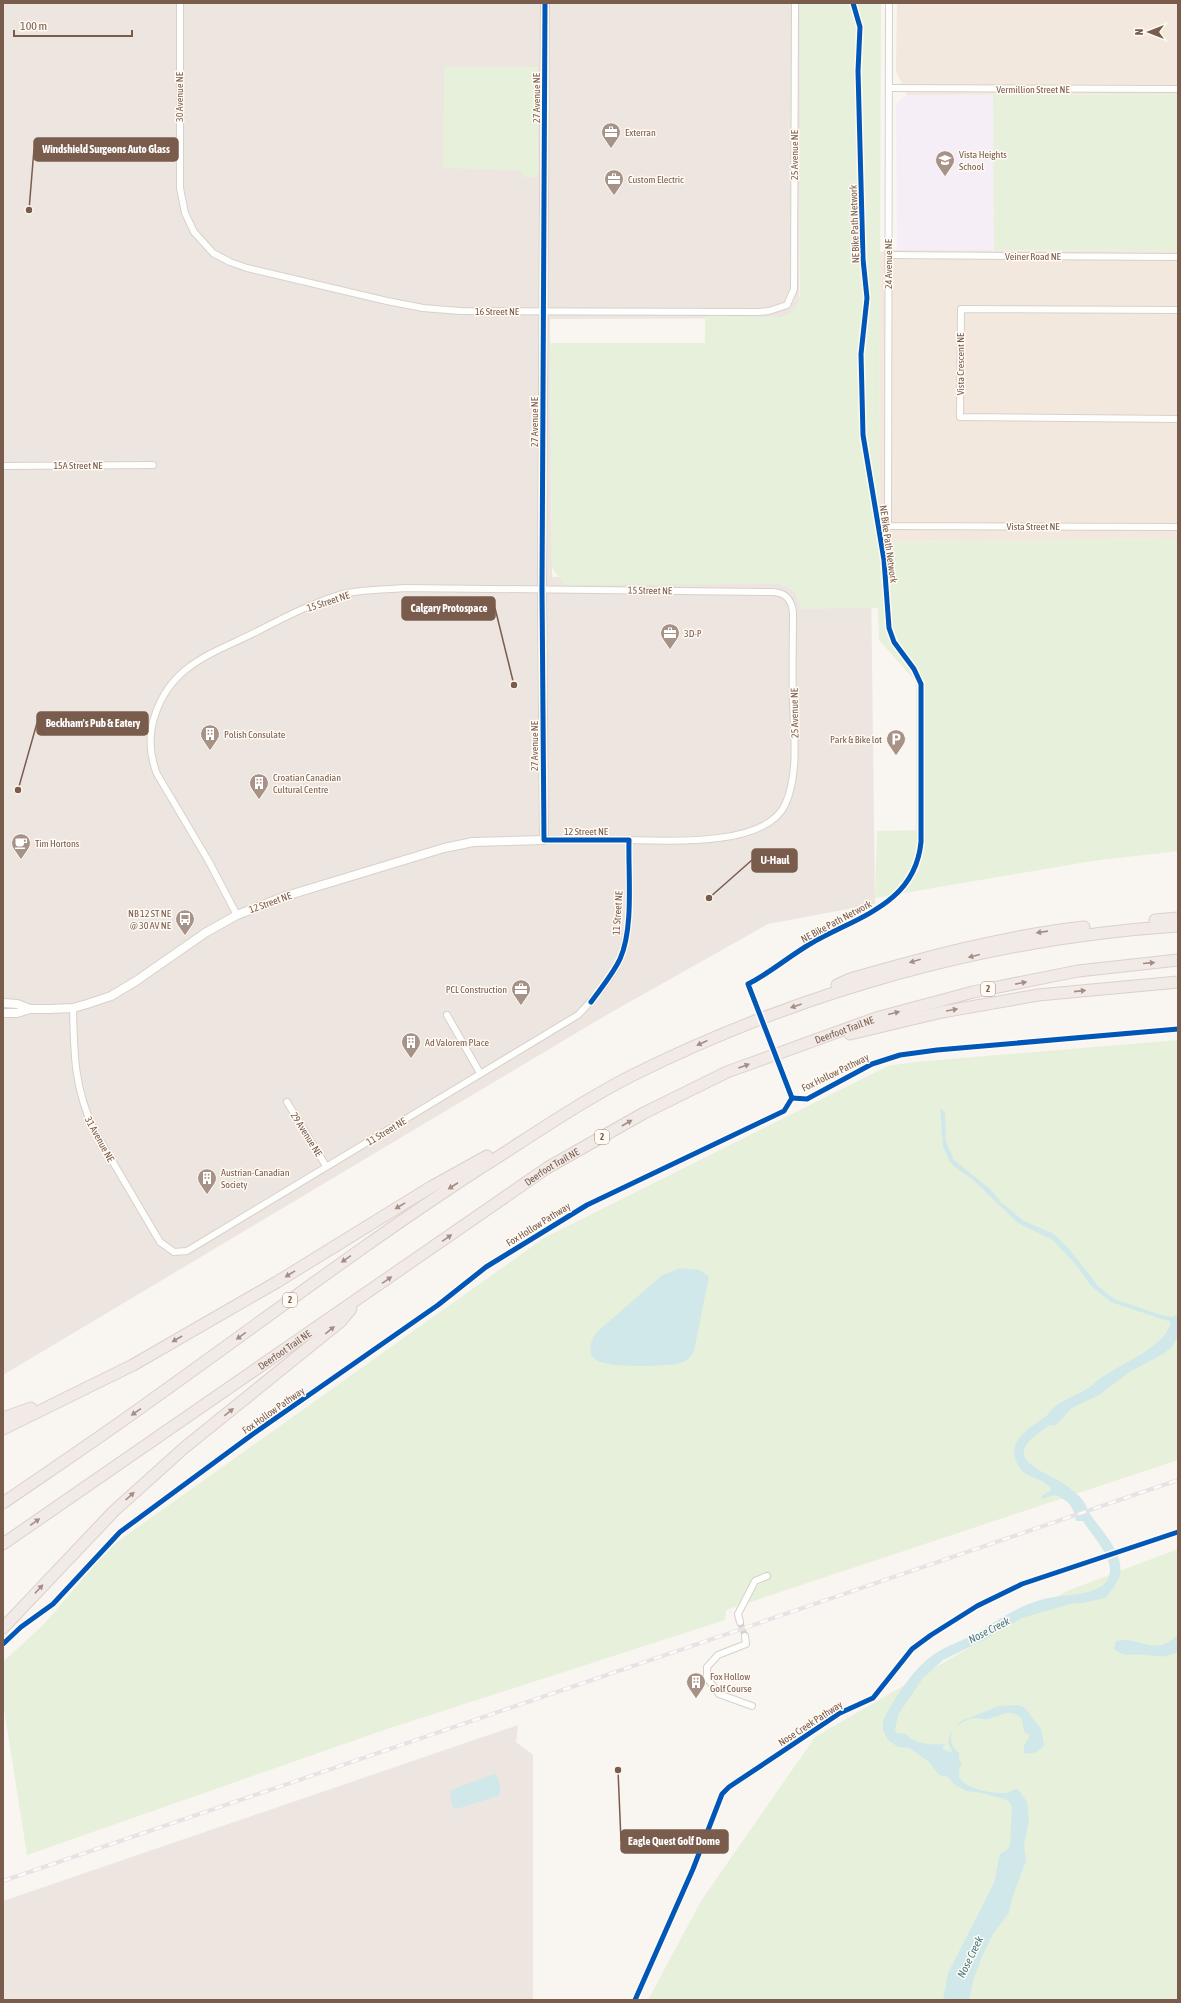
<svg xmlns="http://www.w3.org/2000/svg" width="1181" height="2003" viewBox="0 0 1181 2003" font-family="'Asap Condensed',sans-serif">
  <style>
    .residential { fill: #f2e8de }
    .industrial { fill: #ede5e0 }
    .education { fill: #f6eef6 }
    .green { fill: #e7f0db }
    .water { fill: #d0e8ea }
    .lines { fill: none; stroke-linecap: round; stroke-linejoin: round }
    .minor-tunnel { stroke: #d9cfc7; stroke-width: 6; stroke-dasharray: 6 3; stroke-linecap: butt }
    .minor-casing { stroke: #d7d1cb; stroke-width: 8 }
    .tertiary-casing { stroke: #d7d1cb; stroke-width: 10 }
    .motorway-casing { stroke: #dad1cc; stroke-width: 13 }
    .minor { stroke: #fefefd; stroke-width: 6 }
    .tertiary { stroke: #fefefd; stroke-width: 8 }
    .motorway { stroke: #f2eae7; stroke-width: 11 }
    .rail-casing { stroke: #e6e3e7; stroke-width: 4 }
    .rail { stroke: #fffaf3; stroke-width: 2.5; stroke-dasharray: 8; stroke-linecap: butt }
    .cycleway-casing { stroke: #fffaf3; stroke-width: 8 }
    .cycleway { stroke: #0057b8; stroke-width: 5 }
    .oneway { fill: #a48e83 }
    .labels { text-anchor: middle; stroke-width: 3; stroke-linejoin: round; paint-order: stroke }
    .shield { fill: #fffaf3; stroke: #a28b7f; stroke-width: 1 }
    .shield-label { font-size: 9px; font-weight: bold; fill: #7a5c4d }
    .street-label { font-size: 10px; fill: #7a5c4d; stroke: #fffaf3 }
    .poi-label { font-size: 10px; fill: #7a5c4d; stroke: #fffaf3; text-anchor: start }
    .water-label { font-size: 11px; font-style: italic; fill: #437c86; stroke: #fffaf3 }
    .leader { fill: none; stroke: #7a5c4d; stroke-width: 1.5 }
    .callout-dot { fill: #7a5c4d; stroke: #fffaf3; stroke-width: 1.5 }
    .callout { fill: #7a5c4d; stroke: #7a5c4d; stroke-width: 1.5 }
    .callout-label { font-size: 11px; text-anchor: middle; font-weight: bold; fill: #fff }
  </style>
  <rect width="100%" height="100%" fill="#f9f5f0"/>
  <!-- residential -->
  <g class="residential">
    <path d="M897,3H1178V94L907,95L896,71Z"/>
    <path d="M897,250L1178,251V539L879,542L880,252Z"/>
  </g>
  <!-- industrial -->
  <g class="industrial">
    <path d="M3,3H801L799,318L550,319L552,577L871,579L875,904L768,924L603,1017L3,1375Z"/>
    <path d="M518,1725L516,1742L533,1755V2000H3V1901Z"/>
  </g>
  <!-- education -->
  <path class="education" d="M907,95H993L994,250H897L896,104Z"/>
  <!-- green -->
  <g class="green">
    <path d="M800,3H881L879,542L1178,539V851L1092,861L875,898L877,831L916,830V682L879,640L878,608L801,609L794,591L779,584L565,585L552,568L550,343H705V316L780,317C792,315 799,306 800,294Z"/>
    <path d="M444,67H538V174L536,177H524L520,171L443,168Z"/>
    <path d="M1178,94V251L994,250L993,95Z"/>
    <path d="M1178,1040V1460L726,1610L725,1620L384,1730L27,1855L3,1702V1662L44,1624L110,1547L544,1238L888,1066L914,1062Z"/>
    <path d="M1178,1549V2000H648L701,1901L815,1737L1067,1591Z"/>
  </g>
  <!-- water -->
  <g class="water">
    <path d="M940,1108L945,1112L946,1141L954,1160L990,1189L1001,1202L1024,1221L1054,1234L1069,1249L1099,1287L1114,1299L1161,1315L1173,1317L1178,1313V1336L1172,1347L1163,1354L1131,1371L1099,1395L1072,1408L1055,1426L1049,1425C1042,1432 1026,1439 1024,1451C1021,1467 1058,1478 1067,1486C1071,1489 1077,1494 1081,1498C1085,1502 1087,1509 1090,1514C1101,1530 1127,1556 1119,1578C1116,1585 1110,1592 1106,1598L1083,1603L1070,1604L1022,1618L984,1640L943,1660L923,1678L898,1715L895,1730L897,1733L906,1734C915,1745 932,1745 946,1744L943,1746V1749L950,1752H952L948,1742L951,1733L961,1721L999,1706L1019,1705L1025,1708L1041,1729L1044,1745C1038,1752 1033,1755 1024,1753V1746L1030,1735L1024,1732L1022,1719C1010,1707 1001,1716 988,1719C984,1720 980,1718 976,1718C956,1720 941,1739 959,1753V1760L962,1764C946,1787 992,1794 1006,1793C1010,1792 1013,1789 1018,1789L1027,1802L1029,1820L1024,1844L1026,1861L1012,1898L1009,1913L993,1934L984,1952L973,1981L969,2000H943L948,1973L994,1883L1000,1854L1008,1849L1010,1844L1012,1807L1010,1802L1005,1799L982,1793L966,1791L954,1784L948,1777L939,1775L928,1761L909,1748L898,1747L888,1740L883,1730V1721C893,1699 915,1666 936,1653C950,1644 966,1640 980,1631C1000,1619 1020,1605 1044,1599C1062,1594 1103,1597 1109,1576C1115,1558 1092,1536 1083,1521H1076C1074,1507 1069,1501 1056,1495L1041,1499L1043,1495L1051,1490L1050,1487C1039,1474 1022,1481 1015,1458C1009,1439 1032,1426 1045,1417C1048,1415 1050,1411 1053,1408C1063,1400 1076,1395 1087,1389C1093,1385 1098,1379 1104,1376C1123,1363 1166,1346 1171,1322L1111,1302L1092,1287L1077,1266L1053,1240L1018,1223L971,1178L956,1168L950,1162L943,1147Z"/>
    <path d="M680,1268L699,1270L709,1276L694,1351C691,1356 687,1361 681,1363C667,1367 607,1368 596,1360C586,1353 591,1341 596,1333L661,1276Z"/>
    <path d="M1178,1635V1652C1161,1659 1161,1656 1144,1655C1130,1653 1127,1659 1114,1649L1116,1641C1132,1636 1148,1650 1164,1644C1169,1642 1174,1638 1178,1635Z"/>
    <path d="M494,1774L497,1776L501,1790L498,1796L456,1809L453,1807L450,1794L451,1790Z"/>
  </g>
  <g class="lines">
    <!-- minor-tunnel -->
    <path class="minor-tunnel" d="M740,1622L745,1636"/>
    <defs>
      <g id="minor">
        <path d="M180,3V188L185,213L194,232L213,253L230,262L247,268L387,301L423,308L460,311L758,312L769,311L787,305L794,289L795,3"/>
        <path d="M889,3L888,526L1178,527"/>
        <path d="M889,88L1178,89"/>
        <path d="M889,255L1178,257"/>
        <path d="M1178,310L961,309L960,417L1178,419"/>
        <path d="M3,466L153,465"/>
        <path d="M237,915L208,860L157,774C149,754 148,736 155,715C172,664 212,654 256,632C283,618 310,604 339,595C360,589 384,590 405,588L773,592C786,593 791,599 793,612C793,642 792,673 793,703C794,735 799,774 785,805C765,847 668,841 629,840C600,840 572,840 544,840"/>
        <path d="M73,1008C74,1054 74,1087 94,1130L160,1242L174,1252L187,1251L578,1015C594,998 611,980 620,959C634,927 628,875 629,840"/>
        <path d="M447,1015L480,1073"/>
        <path d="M287,1102L326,1166"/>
        <path d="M740,1622L738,1614L755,1581L767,1576"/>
        <path d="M745,1636L746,1644L718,1655L707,1667V1678L719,1694L752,1706"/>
      </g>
      <g id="tertiary">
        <path d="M3,1003L17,1004L30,1009H49L73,1008L87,1004L111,996L136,981L205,933L237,915L286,896L444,848L473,842L544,840L542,589L545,3"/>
        <path d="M3,1013H17L30,1009"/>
      </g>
      <g id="motorway">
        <path d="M1155,920L1178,918"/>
        <path d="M837,985L850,979C927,957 1004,936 1084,927"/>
        <path d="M850,1034L942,1012L1038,995L1178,982"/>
        <path d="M3,1418L31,1408"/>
        <path d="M3,1429L133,1365L277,1282L431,1187L487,1156"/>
        <path d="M3,1503C51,1470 99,1438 146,1404C257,1325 365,1243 479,1169C530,1137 580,1102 633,1075C802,991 990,938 1178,926"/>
        <path id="s1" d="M3,1544L547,1168L644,1113L727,1072L876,1018L973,992L1078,971L1178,960"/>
        <path d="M3,1628L114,1511L184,1448L340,1322L351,1309"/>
      </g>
    </defs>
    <!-- minor casing -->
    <use href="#minor" class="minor-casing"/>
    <!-- tertiary casing -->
    <use href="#tertiary" class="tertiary-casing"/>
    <!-- motorway casing -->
    <use href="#motorway" class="motorway-casing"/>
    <!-- minor -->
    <use href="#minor" class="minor"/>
    <!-- tertiary -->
    <use href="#tertiary" class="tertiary"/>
    <!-- motorway -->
    <use href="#motorway" class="motorway"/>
    <defs>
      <path id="rail" d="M3,1881L1178,1480"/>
    </defs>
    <!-- rail casing -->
    <use href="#rail" class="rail-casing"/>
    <!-- rail -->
    <use href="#rail" class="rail"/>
    <defs>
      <g id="cycleway">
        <path d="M545,3L542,589L544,840H629C628,875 634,928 620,959C613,974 601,988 591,1002"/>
        <path d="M792,1098L748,984C770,973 788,957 810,944C856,917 915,905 921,842V684L914,669L894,642L889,628L884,560L863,435L861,354L867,298L863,259L858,71L860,27L853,3"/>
        <path d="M792,1098L807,1099L872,1064L900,1055L937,1050L1178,1029"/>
        <path d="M3,1644L21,1627L53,1604L120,1532L253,1434L438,1305L486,1267L587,1205L784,1111L792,1098"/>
        <path d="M635,2000L693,1869L722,1794L729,1787L840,1713L873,1698L912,1649L931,1635L977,1606L1022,1584L1178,1532"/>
      </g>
    </defs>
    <!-- cycleway casing -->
    <use href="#cycleway" class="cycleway-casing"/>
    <!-- cycleway -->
    <use href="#cycleway" class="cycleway"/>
  </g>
  <!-- one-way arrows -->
  <defs><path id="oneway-solid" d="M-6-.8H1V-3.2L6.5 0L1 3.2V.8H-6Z"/></defs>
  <g class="oneway">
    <use href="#oneway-solid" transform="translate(1042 932) rotate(172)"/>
    <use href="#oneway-solid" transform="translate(974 956) rotate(166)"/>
    <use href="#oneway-solid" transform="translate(915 961) rotate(164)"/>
    <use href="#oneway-solid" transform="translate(1149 963) rotate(-5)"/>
    <use href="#oneway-solid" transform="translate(1021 983) rotate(-11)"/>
    <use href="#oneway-solid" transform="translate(1080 991) rotate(-6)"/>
    <use href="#oneway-solid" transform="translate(796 1006) rotate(161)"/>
    <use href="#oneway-solid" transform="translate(952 1010) rotate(-10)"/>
    <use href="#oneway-solid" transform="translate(894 1013) rotate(-14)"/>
    <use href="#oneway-solid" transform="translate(702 1043) rotate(155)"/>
    <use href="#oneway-solid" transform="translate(744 1066) rotate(-20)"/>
    <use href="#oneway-solid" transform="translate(627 1123) rotate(-30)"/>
    <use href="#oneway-solid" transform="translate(453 1186) rotate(147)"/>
    <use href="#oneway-solid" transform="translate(400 1206) rotate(149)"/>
    <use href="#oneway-solid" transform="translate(447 1238) rotate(-35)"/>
    <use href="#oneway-solid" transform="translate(346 1259) rotate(145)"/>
    <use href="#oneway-solid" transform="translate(290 1274) rotate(148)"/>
    <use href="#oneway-solid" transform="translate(387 1280) rotate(-34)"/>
    <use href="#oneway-solid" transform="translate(330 1330) rotate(-39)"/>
    <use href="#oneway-solid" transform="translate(241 1336) rotate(144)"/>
    <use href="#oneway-solid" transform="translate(177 1339) rotate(150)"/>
    <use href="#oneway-solid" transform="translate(136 1412) rotate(145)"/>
    <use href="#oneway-solid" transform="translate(229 1412) rotate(-39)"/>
    <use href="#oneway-solid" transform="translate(130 1496) rotate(-42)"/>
    <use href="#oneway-solid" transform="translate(35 1522) rotate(-35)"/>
    <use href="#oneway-solid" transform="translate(39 1589) rotate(-47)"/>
  </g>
  <!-- icons -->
  <defs>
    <symbol id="office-pin" viewBox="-11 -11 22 30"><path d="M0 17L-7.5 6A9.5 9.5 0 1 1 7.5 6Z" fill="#a69286" stroke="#fffaf3"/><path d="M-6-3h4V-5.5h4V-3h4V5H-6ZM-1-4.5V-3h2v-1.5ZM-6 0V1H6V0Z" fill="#fff"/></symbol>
    <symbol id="school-pin" viewBox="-11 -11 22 30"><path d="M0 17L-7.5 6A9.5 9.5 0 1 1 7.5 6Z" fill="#a69286" stroke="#fffaf3"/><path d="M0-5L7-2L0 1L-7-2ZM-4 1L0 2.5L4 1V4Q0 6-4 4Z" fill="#fff"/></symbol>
    <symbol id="building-pin" viewBox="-11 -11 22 30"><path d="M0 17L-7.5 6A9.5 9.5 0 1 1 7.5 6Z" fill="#a69286" stroke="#fffaf3"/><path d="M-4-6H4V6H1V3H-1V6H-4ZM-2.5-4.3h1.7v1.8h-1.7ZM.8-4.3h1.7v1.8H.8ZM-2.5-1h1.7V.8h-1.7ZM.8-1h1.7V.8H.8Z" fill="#fff"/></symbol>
    <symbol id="parking-pin" viewBox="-11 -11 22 30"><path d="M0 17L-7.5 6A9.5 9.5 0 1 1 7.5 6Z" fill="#a69286" stroke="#fffaf3"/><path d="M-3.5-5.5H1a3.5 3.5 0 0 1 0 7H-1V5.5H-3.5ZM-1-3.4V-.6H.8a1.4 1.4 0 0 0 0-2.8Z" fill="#fff"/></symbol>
    <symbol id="cafe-pin" viewBox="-11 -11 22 30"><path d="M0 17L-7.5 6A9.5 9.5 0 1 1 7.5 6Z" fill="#a69286" stroke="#fffaf3"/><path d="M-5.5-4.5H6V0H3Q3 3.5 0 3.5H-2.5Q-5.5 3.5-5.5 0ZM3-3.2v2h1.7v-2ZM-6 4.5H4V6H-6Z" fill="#fff"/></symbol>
    <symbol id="bus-pin" viewBox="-11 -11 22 30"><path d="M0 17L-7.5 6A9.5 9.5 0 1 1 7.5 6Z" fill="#a69286" stroke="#fffaf3"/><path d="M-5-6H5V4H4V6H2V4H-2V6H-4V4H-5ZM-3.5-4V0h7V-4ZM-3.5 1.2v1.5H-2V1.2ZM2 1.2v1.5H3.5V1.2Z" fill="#fff"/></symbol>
  </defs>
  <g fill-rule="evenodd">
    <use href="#office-pin" x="600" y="121" width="22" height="30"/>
    <use href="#school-pin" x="934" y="149" width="22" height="30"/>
    <use href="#office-pin" x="603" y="168" width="22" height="30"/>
    <use href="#office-pin" x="659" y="622" width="22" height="30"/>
    <use href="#building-pin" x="199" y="723" width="22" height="30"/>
    <use href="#parking-pin" x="885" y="728" width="22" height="30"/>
    <use href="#building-pin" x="248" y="772" width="22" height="30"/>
    <use href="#cafe-pin" x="10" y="832" width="22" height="30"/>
    <use href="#bus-pin" x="174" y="908" width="22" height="30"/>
    <use href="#office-pin" x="510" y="978" width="22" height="30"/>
    <use href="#building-pin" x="400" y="1031" width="22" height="30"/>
    <use href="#building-pin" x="196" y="1167" width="22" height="30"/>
    <use href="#building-pin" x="685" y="1671" width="22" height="30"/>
  </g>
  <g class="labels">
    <!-- shield labels -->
    <g class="shield">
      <rect x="981" y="982" width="14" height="14" rx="3"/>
      <rect x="595" y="1130" width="14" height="14" rx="3"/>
      <rect x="283" y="1293" width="14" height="14" rx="3"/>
    </g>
    <g class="shield-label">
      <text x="988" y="992">2</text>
      <text x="602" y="1140">2</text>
      <text x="290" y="1303">2</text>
    </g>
    <!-- street labels -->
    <g class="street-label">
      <text x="1033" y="93">Vermillion Street NE</text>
      <text transform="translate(179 97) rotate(-90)" y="4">30 Avenue NE</text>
      <text transform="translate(536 98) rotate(-90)" y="4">27 Avenue NE</text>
      <text transform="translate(794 155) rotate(-90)" y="4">25 Avenue NE</text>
      <text transform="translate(854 224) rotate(-92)" y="4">NE Bike Path Network</text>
      <text x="1033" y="260">Veiner Road NE</text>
      <text transform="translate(888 264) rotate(-90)" y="4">24 Avenue NE</text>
      <text x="497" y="315">16 Street NE</text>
      <text transform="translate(960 364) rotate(-90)" y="4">Vista Crescent NE</text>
      <text transform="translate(534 422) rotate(-90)" y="4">27 Avenue NE</text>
      <text x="78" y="469">15A Street NE</text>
      <text x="1033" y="530">Vista Street NE</text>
      <text transform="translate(889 544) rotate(82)" y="4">NE Bike Path Network</text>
      <text transform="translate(650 590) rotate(1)" y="4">15 Street NE</text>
      <text transform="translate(328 601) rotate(-18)" y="4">15 Street NE</text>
      <text transform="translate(794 713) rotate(-91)" y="4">25 Avenue NE</text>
      <text transform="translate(534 746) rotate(-90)" y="4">27 Avenue NE</text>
      <text x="586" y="835">12 Street NE</text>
      <text transform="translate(270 902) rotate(-20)" y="4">12 Street NE</text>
      <text transform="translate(617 913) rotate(-86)" y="4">11 Street NE</text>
      <text transform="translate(836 921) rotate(-28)" y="4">NE Bike Path Network</text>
      <text dy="4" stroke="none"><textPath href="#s1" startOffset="990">Deerfoot Trail NE</textPath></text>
      <text transform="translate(835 1072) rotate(-26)" y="4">Fox Hollow Pathway</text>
      <text transform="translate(386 1131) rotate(-31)" y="4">11 Street NE</text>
      <text transform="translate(307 1134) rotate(58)" y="4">29 Avenue NE</text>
      <text transform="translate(100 1139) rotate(61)" y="4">31 Avenue NE</text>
      <text dy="4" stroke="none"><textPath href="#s1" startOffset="666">Deerfoot Trail NE</textPath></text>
      <text transform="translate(538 1224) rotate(-32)" y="4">Fox Hollow Pathway</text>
      <text dy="4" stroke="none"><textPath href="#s1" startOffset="342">Deerfoot Trail NE</textPath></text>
      <text transform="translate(273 1410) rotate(-35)" y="4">Fox Hollow Pathway</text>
      <text transform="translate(810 1723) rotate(-33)" y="4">Nose Creek Pathway</text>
    </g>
    <!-- poi labels -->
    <g class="poi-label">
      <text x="625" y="136">Exterran</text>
      <text x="959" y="158">Vista Heights<tspan x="959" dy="12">School</tspan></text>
      <text x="628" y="183">Custom Electric</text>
      <text x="684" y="637">3D-P</text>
      <text x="224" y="738">Polish Consulate</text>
      <text x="882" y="743" text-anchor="end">Park &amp; Bike lot</text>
      <text x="273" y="781">Croatian Canadian<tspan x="273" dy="12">Cultural Centre</tspan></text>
      <text x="35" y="847">Tim Hortons</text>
      <text x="171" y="917" text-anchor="end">NB 12 ST NE<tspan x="171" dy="12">@ 30 AV NE</tspan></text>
      <text x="507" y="993" text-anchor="end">PCL Construction</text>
      <text x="425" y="1046">Ad Valorem Place</text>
      <text x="221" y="1176">Austrian-Canadian<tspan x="221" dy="12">Society</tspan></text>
      <text x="710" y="1680">Fox Hollow<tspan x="710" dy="12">Golf Course</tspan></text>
    </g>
    <!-- water labels -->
    <g class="water-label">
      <text transform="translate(989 1630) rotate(-27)" y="4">Nose Creek</text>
      <text transform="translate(970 1957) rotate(-64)" y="4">Nose Creek</text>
    </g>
  </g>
  <!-- callouts -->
  <path class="leader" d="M29 210L34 149M514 685L495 608M18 790L37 723M709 898L752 860M618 1770L621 1841"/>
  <g class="callout-dot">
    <circle cx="29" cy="210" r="4"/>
    <circle cx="514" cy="685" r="4"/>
    <circle cx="18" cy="790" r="4"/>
    <circle cx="709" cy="898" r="4"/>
    <circle cx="618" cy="1770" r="4"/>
  </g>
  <g class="callout">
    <rect x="34" y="138" width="144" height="23" rx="4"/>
    <rect x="402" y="597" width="93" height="23" rx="4"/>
    <rect x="37" y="712" width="111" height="23" rx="4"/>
    <rect x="752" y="849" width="45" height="23" rx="4"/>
    <rect x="621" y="1830" width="107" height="23" rx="4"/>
  </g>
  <g class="callout-label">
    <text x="106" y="153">Windshield Surgeons Auto Glass</text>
    <text x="449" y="612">Calgary Protospace</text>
    <text x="93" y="727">Beckham's Pub &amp; Eatery</text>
    <text x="775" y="864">U-Haul</text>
    <text x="674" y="1845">Eagle Quest Golf Dome</text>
  </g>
  <!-- border -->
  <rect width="1181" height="2003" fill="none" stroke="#7a5c4d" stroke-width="8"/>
  <!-- north arrow -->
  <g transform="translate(1149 32) rotate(270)" stroke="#fffaf3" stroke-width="3" paint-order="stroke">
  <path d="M0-3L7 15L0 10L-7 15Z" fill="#7a5c4d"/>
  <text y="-6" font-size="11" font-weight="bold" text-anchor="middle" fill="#7a5c4d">N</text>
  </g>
  <!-- scale -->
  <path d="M14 30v6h118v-6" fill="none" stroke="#7a5c4d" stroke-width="2"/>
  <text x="20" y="30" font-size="12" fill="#7a5c4d" stroke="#fffaf3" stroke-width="3" paint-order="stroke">100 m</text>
</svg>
